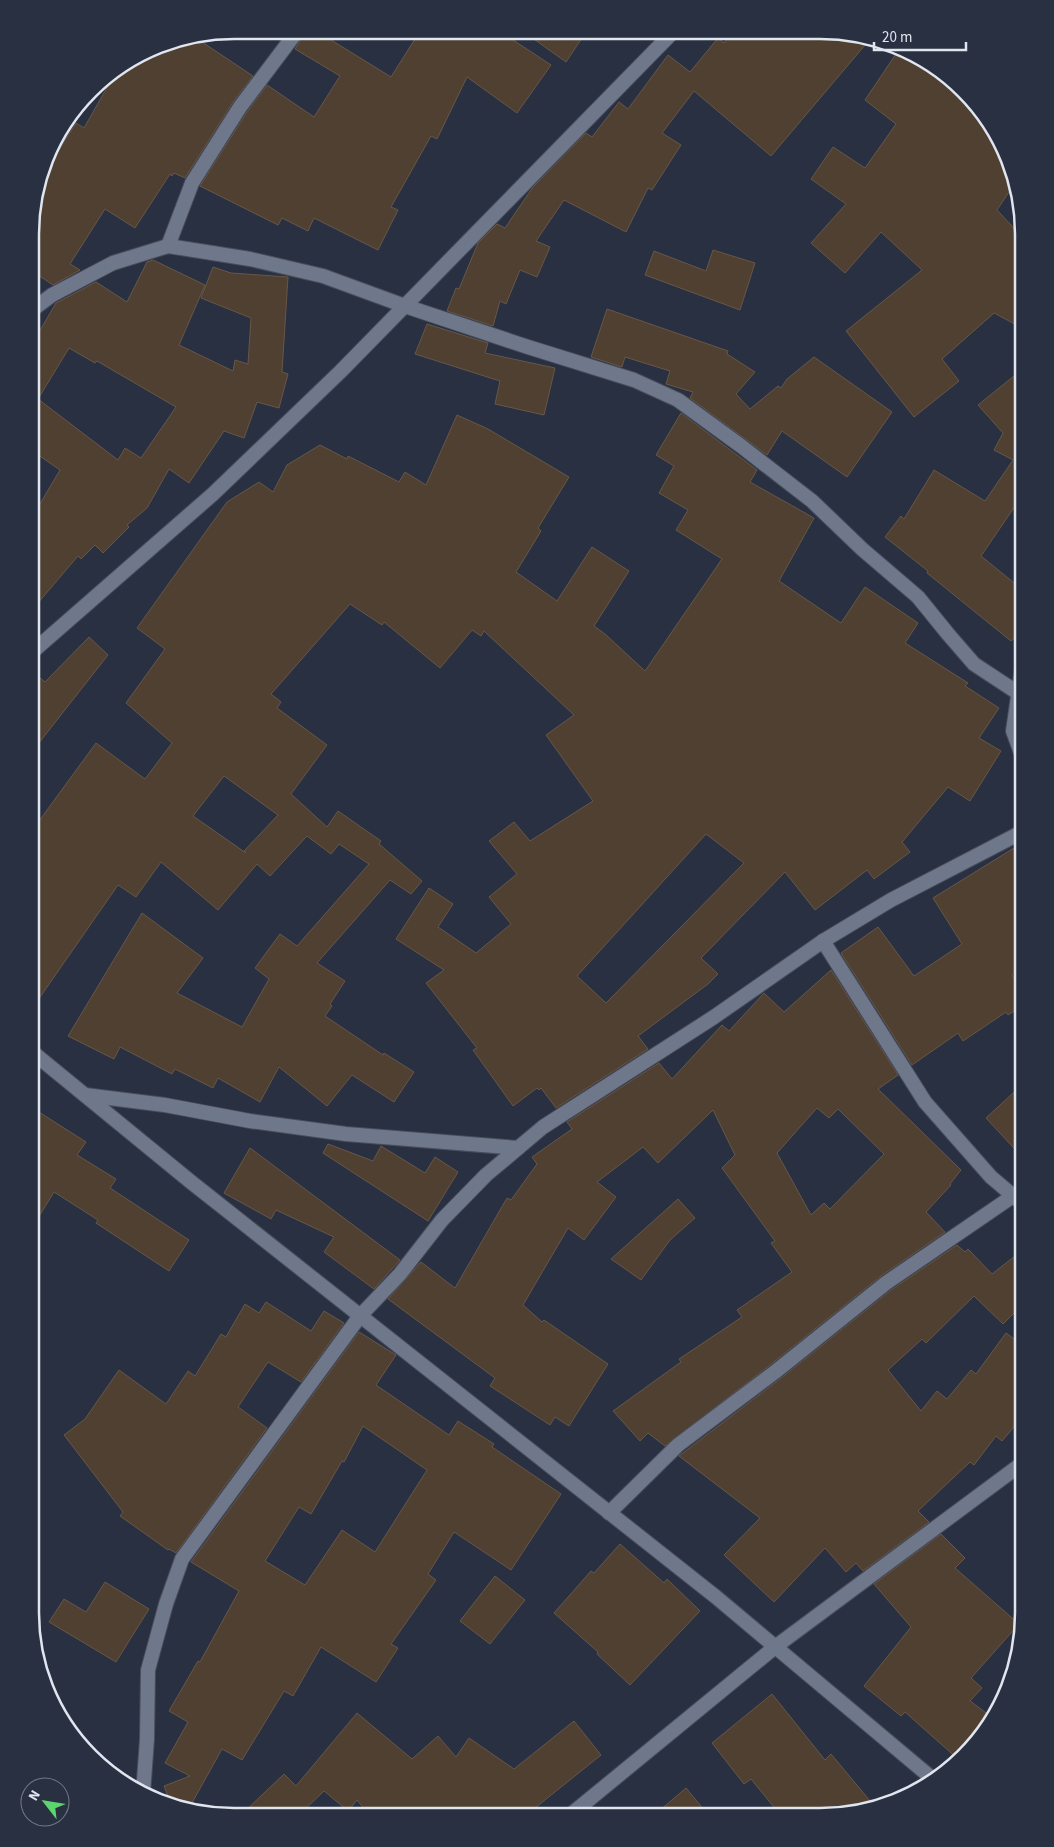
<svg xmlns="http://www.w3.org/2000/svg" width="1054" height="1847" viewBox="0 0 1054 1847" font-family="'Source Sans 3',sans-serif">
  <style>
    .building { fill: #4f4031; stroke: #675748; fill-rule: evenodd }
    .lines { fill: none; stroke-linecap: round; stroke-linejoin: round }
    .minor-casing { stroke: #484d5c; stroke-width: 16 }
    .minor { stroke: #6f788b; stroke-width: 14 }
    .rim { fill: none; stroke: #e0e5f0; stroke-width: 2.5 }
  </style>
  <rect width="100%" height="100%" fill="#293041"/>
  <!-- building -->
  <g class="building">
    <path d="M264,30H287L280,40Z"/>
    <path d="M307,30H315L391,77L420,31L501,32L551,65L517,113L467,77L437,139L431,136L391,207L398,210L378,250L314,218L308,231L282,218L278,225L200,186L247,112L267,85L314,117L340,76L295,49Z"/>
    <path d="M524,32H586L566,62Z"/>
    <path d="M732,33L859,34L871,38L771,156L694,91L662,133L681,145L652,190L648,188L626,232L564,200L536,241L550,247L537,277L520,270L506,304L500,301L493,326L447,311L456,288L459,289L478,243L497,224L505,228L533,187L586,133L592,137L619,102L628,109L668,55L690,72L718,38L724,43Z"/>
    <path d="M196,38L253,76L233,102L185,178L174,173L172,176L170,174L135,228L105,209L70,264L80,270L53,285L32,271V208L41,178L76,123L84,128L117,70L156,45Z"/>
    <path d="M900,48L910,51L954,80L989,120L1013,168L1015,183L997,210L1024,239V329L994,313L942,359L959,381L914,417L846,331L922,270L881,232L845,273L811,243L846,204L811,179L833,147L865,168L896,124L865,100Z"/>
    <path d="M713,250L755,263L740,310L645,275L654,251L706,271Z"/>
    <path d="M153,260L205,285L179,345L233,371L235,360L248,364L251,318L201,298L213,267L231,273L288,277L282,372L288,374L279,408L257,402L244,438L224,431L189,483L169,469L147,508L127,525L129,527L103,553L95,545L81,559L78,556L31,611V519L60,470L31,450L32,344L56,303L96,282L127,302L147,262ZM69,348L95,363L97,361L176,407L141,458L125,448L118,460L38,399Z"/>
    <path d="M607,309L728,351L727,354L755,372L736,394L750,409L778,386L781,388L787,379L814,357L892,412L847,477L782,431L767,455L690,398L693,392L666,384L670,371L625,357L622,367L591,357Z"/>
    <path d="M427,324L488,343L485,353L555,368L544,415L495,404L500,381L415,354Z"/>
    <path d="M1024,368V493L981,556L1024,591V629L1011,641L927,573L928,571L885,537L901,516L904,519L934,470L985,501L1013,460L994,450L1003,433L978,405Z"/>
    <path d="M681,413L757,470L750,482L814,518L779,581L841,623L865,587L918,623L905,643L968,683L965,686L999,708L979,738L1001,751L970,801L948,787L902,842L910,852L874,879L867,870L815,910L785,872L701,958L718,974L708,984L638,1036L648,1049L556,1108L541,1088L539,1090L537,1088L513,1106L473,1050L477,1048L426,983L444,970L396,939L429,888L453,904L438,927L476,953L511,924L489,897L517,874L489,841L514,822L530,841L593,801L546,735L574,715L484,631L481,636L472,630L440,668L384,622L382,625L350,604L271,694L281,702L277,708L327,745L291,794L327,827L338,811L381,841L379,844L422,881L411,894L390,880L317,963L345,981L330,1004L332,1006L325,1016L383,1055L384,1053L414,1072L394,1102L352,1075L327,1106L279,1067L260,1102L218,1078L213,1088L175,1069L172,1074L120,1047L114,1059L68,1036L142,913L203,958L177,993L242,1027L269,979L255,968L280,934L297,946L369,864L339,844L331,854L307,836L270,876L257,864L218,910L161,862L136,897L118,885L31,1010V832L96,743L145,779L172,743L126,703L165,649L137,628L227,502L259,482L273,492L287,465L320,445L347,459L348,456L399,482L405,472L426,485L457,415L488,429L569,477L538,528L541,531L516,572L557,601L592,547L629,571L594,626L605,634L645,671L722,559L676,530L688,510L659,493L674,466L656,455ZM224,776L278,815L244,851L246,853L193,816ZM706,834L744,863L606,1003L577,976Z"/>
    <path d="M89,637L108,655L31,753V671L45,682Z"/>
    <path d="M1014,848L1024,865V968L1012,975L1024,994V1005L1008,1015L1006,1012L963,1041L958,1033L912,1065L841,953L878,927L914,976L962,944L933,898Z"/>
    <path d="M831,970L898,1075L878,1089L961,1170L950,1184L951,1185L926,1212L945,1232L881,1276L770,1365L665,1446L648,1433L640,1441L613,1411L681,1362L679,1359L742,1317L737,1310L792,1272L771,1243L775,1241L722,1168L735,1155L713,1110L658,1163L643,1147L597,1182L616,1197L584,1240L568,1228L523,1305L542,1322L544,1320L608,1364L569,1426L555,1417L550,1425L490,1386L495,1378L388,1299L421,1262L455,1288L507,1198L511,1200L537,1164L532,1157L572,1129L567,1122L659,1063L672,1079L722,1025L729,1031L764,993L784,1012ZM817,1108L829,1118L838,1109L884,1154L830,1209L824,1203L811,1215L777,1153Z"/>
    <path d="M1024,1083V1159L986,1118Z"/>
    <path d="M31,1107L86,1142L77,1155L116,1179L110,1188L189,1240L169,1271L96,1223L98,1220L54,1192L30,1231Z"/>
    <path d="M328,1144L373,1161L381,1146L425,1173L435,1157L458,1172L428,1221L323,1153Z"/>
    <path d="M250,1148L400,1260L374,1289L324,1252L334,1237L276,1210L271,1219L224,1193Z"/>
    <path d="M678,1199L695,1218L670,1240L641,1280L611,1259Z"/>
    <path d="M957,1245L965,1252L968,1249L992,1274L1024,1249V1301L1022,1305L1003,1324L974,1296L926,1343L922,1339L888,1370L921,1411L937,1391L947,1399L971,1370L976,1374L1006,1333L1024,1346V1415L1002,1441L996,1436L974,1465L970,1462L918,1511L929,1522L863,1571L856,1563L846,1572L825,1548L774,1602L724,1555L760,1518L679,1456L780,1379L891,1290Z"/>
    <path d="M266,1302L311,1331L324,1311L344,1323L301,1382L268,1362L238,1407L267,1428L176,1553L169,1549L168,1550L120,1516L123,1512L64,1435L85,1419L119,1370L166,1404L188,1371L195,1376L221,1334L226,1337L245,1304L259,1313Z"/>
    <path d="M359,1332L396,1355L376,1385L449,1435L458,1421L494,1444L492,1447L561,1494L511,1570L454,1532L428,1574L436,1580L391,1644L398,1648L376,1682L321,1647L293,1696L284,1691L242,1760L222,1749L188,1810L172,1806L164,1786L190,1776L165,1763L188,1722L169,1711L198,1661L200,1662L239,1591L191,1562ZM363,1426L427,1470L375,1552L342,1530L305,1585L265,1561L299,1507L311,1514L342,1461L344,1462Z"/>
    <path d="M941,1534L965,1558L955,1568L1019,1624L971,1678L982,1688L970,1701L993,1718L982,1737L959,1760L905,1712L901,1716L864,1686L911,1627L874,1584Z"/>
    <path d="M620,1544L664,1583L667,1579L700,1611L630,1685L597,1654L598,1652L554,1613L591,1571L594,1573Z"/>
    <path d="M495,1576L525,1600L490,1644L460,1621Z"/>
    <path d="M105,1582L149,1609L116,1662L49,1622L64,1599L86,1612Z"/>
    <path d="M772,1694L825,1760L831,1754L876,1808L820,1817H782L751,1779L744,1784L712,1743Z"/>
    <path d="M357,1713L412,1759L438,1736L456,1757L469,1738L514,1769L574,1721L601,1755L525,1816H370L357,1800L348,1811L324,1791L299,1815H241L284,1774L296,1786Z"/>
    <path d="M686,1788L710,1817H652Z"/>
  </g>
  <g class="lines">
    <defs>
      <g id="minor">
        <path d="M168,246L192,183L240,107L298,30"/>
        <path d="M32,310L52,295L113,263L168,246L250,259L323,276L405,306L528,347L634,380L678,400L741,446L812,501L862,549L918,597L948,634L974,664L1018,693"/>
        <path d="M31,653L213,494L341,371L672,33"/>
        <path d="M1024,761L1013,731L1024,655"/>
        <path d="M823,941L925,1102L991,1177L1024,1205"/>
        <path d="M31,1051L191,1182L716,1597L934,1780"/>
        <path d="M85,1095L165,1105L250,1121L346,1134L518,1148"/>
        <path d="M609,1513L678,1445L775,1372L886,1283L1013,1196"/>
        <path d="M143,1794L147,1739L148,1670L166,1604L182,1559L360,1316L400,1274L442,1220L486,1175L543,1127L714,1017L823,941L891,900L1024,831"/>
        <path d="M569,1816L775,1647L1024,1462"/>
      </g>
    </defs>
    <!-- minor casing -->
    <use href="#minor" class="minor-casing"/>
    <!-- minor -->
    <use href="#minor" class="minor"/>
  </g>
  <!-- crop -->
  <path d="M0 0H1054V1847H0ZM234 39H820A195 195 0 0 1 1015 234V1613A195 195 0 0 1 820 1808H234A195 195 0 0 1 39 1613V234A195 195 0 0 1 234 39Z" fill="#293041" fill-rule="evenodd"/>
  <path class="rim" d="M234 39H820A195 195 0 0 1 1015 234V1613A195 195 0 0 1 820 1808H234A195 195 0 0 1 39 1613V234A195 195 0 0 1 234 39Z"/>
  <!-- north arrow -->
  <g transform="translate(45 1802) rotate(301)"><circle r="24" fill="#293041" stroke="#727887"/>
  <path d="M0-4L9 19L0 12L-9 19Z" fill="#5bd56e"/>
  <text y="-8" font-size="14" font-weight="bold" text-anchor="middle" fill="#e0e5f0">N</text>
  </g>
  <!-- scale -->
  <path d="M874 42v8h92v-8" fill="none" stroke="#e0e5f0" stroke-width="2.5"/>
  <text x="882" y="42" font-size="15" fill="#e0e5f0" stroke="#293041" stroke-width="4" paint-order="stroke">20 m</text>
</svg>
